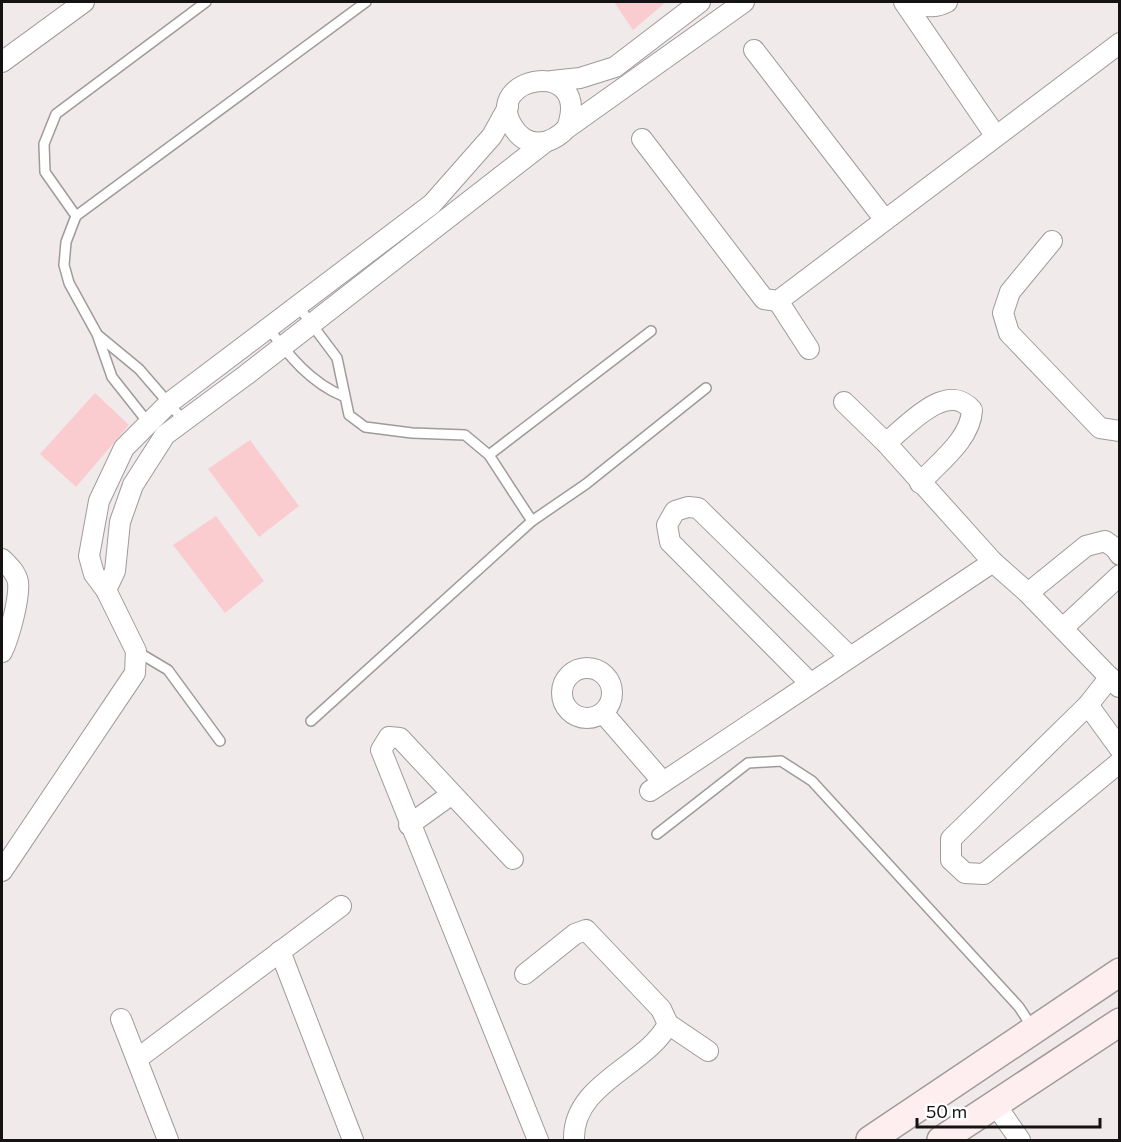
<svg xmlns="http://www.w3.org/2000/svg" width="1121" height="1142" viewBox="0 0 1121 1142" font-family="Commissioner,sans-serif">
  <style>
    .garden { fill: #faccd0 }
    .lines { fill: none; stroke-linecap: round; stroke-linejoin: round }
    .service-casing { stroke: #a09a9b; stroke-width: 12 }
    .minor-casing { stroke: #a09a9b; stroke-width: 22 }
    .secondary-casing { stroke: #a09a9b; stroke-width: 30 }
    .service { stroke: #fff; stroke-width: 9 }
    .minor { stroke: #fff; stroke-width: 20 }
    .secondary { stroke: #feeef0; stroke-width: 27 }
  </style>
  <rect width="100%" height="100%" fill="#f1eaeb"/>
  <!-- garden -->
  <g class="garden">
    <path d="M614,2H666L633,30Z"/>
    <path d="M95,393L129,425L76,487L40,454Z"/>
    <path d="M250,440L299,506L259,537L208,469Z"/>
    <path d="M216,516L264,581L225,613L173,545Z"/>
  </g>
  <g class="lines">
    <defs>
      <g id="service">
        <path d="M76,216L45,172L44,144L56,114L206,2"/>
        <path d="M298,306L337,358L349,415L365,427L412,433L465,435L489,455L532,521L311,721"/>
        <path d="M269,329C289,356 311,383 343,396"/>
        <path d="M99,336L139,369L184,421"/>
        <path d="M150,425L112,377L97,334L69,283L64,265L66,242L76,216L366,2"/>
        <path d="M489,455L651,331"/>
        <path d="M532,521L586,484L706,388"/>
        <path d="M136,651L168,670L220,741"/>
        <path d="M657,834L748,763L781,761L812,781L1019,1007L1032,1027"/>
      </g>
      <g id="minor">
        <path d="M904,2L995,135"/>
        <path d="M905,2C920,5 933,10 947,2"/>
        <path d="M754,50L885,220"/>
        <path d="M2,62L84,2"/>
        <path d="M552,81L580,78L615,67L700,2"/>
        <path d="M567,128C593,56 480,76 513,127C527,150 551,145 567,128L744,2"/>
        <path d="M642,139L764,299L778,301L1120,43"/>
        <path d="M1052,241L1010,292L1003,313L1009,333L1100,428L1120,431"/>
        <path d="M778,301L809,349"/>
        <path d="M844,402L886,443L993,562L1028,593L1119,687"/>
        <path d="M886,443C908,425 947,380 972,410C971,439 938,463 920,483"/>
        <path d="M2,559C8,565 16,572 18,582C20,598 9,638 2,652"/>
        <path d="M106,590L115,571L120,522L133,485L165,435L246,375L544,143"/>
        <path d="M1028,593L1086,546L1105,541L1115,548L1120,555"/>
        <path d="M1063,628L1120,575"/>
        <circle cx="587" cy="693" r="25"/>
        <path d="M1110,677L1088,705L951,839V860L965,873L984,874L1120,762"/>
        <path d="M810,683L670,542L667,525L675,511L688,507L698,508L849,656"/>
        <path d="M1088,705L1120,749"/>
        <path d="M604,714L663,782"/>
        <path d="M650,791L993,562"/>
        <path d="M409,825L452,794"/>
        <path d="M513,859L400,738L389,737L381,750L538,1140"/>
        <path d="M2,871L135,673L136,651L106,590L94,574L89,556L99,501L124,448L169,403L432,204L492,136L508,107"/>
        <path d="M280,951L353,1140"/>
        <path d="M525,974L575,934L586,930L661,1009L668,1024C647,1066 572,1083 574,1140"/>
        <path d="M121,1019L168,1140"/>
        <path d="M668,1024L708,1051"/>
        <path d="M137,1059L341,906"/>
        <path d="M995,1104L1020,1140"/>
      </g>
      <g id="secondary">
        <path d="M870,1140L1120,972"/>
        <path d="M941,1140L1120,1022"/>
      </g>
    </defs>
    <!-- service casing -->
    <use href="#service" class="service-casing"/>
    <!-- minor casing -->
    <use href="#minor" class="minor-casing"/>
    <!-- secondary casing -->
    <use href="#secondary" class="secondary-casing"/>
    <!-- service -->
    <use href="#service" class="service"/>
    <!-- minor -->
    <use href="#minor" class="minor"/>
    <!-- secondary -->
    <use href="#secondary" class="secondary"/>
  </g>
  <!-- border -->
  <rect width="1121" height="1142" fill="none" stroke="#141212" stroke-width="6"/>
  <!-- scale -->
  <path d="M917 1118v9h183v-9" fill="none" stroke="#141212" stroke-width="3"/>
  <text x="926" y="1118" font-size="18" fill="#141212" stroke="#ffffff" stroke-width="4.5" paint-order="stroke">50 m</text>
</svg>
